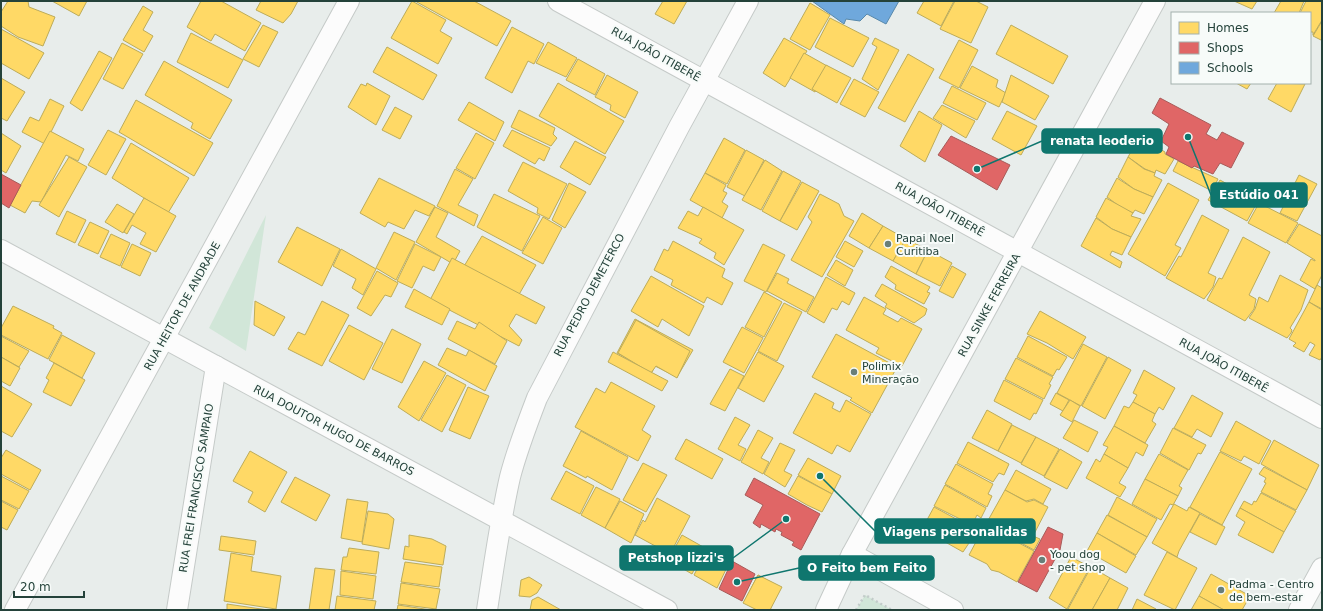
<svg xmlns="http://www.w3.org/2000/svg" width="1323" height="611" viewBox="0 0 1323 611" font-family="'DejaVu Sans',sans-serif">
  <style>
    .green { fill: #d1e6d8 }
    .homes { fill: #ffd966; stroke: #bdac59 }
    .shops { fill: #e06666; stroke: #a85b59 }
    .schools { fill: #6fa8dc; stroke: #5889ab }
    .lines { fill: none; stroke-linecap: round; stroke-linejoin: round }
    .street-casing { stroke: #c5cac8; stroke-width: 22 }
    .path { stroke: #c3ccca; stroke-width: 2.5; stroke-dasharray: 2 3; stroke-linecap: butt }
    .street { stroke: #fcfcfc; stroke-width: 20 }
    .poi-dot { fill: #697e78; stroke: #f7fbf9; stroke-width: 1.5 }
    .labels { text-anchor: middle; stroke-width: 4; stroke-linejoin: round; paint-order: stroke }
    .street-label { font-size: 11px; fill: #24423a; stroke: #f7fbf9 }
    .poi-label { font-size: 11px; fill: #24423a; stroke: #f7fbf9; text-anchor: start }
    .leader { fill: none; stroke: #0f766e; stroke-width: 1.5 }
    .callout-dot { fill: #0f766e; stroke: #f7fbf9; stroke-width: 1.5 }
    .callout { fill: #0f766e; stroke: #0f766e; stroke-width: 1.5 }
    .callout-label { font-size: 12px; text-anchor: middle; font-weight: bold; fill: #fff }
  </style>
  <rect width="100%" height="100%" fill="#e8edeb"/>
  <!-- green -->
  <g class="green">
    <path d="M266,215L246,351L209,328Z"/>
    <path d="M865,595L892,610H856Z"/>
  </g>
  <!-- homes -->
  <g class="homes">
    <path d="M8,1H28L29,7L55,17L43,46L18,37L1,26V12Z"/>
    <path d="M52,1H87L79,16Z"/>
    <path d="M201,1H221L261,23L245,51L215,34L211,41L187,27Z"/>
    <path d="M261,1H298L291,14L283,23L256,10Z"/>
    <path d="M412,1L446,20L440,31L452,38L438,64L391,38Z"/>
    <path d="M415,1H474L511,21L497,46Z"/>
    <path d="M663,1H687L674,24L655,14Z"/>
    <path d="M924,1H954L941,26L917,13Z"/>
    <path d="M955,1H976L988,7L971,43L940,29Z"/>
    <path d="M1234,1H1257L1252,9Z"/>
    <path d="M1281,1H1304L1299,13H1274Z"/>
    <path d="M1306,1H1322V20L1313,35V32H1310V13H1300Z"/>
    <path d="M810,3L830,15L810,50L790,39Z"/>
    <path d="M143,6L153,12L143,30L153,36L144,52L123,40Z"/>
    <path d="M830,18L869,38L853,67L815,47Z"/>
    <path d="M1322,21V40H1321L1313,36Z"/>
    <path d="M263,25L278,32L259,67L243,59Z"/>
    <path d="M1011,25L1068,56L1053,84L996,54Z"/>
    <path d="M512,27L544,44L534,64L528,61L512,93L485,78Z"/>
    <path d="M1,29L44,53L29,79L1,63Z"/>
    <path d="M191,33L243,60L228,88L177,62Z"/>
    <path d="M784,38L807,51L785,87L763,73Z"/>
    <path d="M875,38L899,50L878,90L862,79L877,47L872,44Z"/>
    <path d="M959,40L978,50L959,88L939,78Z"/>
    <path d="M548,42L577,58L566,77L536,63Z"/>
    <path d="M122,43L143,54L123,89L103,79Z"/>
    <path d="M387,47L437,75L423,100L373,72Z"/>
    <path d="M99,51L112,58L82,111L70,103Z"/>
    <path d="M804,53L829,67L815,92L790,78Z"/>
    <path d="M908,54L934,69L905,122L878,108Z"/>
    <path d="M578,59L605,74L595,95L566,80Z"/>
    <path d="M164,61L232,100L210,139L191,128L193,123L145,95Z"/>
    <path d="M826,65L851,78L837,103L812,89Z"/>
    <path d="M972,66L998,80L996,87L1006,93L999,107L960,88Z"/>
    <path d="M607,75L638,92L625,118L610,110L611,105L595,97Z"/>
    <path d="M1011,75L1049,96L1035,120L1002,102Z"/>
    <path d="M1,78L25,92L7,121L1,118Z"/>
    <path d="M854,79L879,92L865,117L840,104Z"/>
    <path d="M367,83L390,96L376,125L348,107L361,84L366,86Z"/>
    <path d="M558,83L624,121L605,154L539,116Z"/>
    <path d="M1236,83H1251L1247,89Z"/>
    <path d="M1277,83L1305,84L1291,112L1268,99Z"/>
    <path d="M952,86L986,103L977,120L943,103Z"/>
    <path d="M50,99L64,106L45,144L22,132L30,117L39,121Z"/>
    <path d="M136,100L213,143L194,176L119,132Z"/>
    <path d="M469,102L504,122L495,141L458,120Z"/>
    <path d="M942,105L975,121L966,138L933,118Z"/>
    <path d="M395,107L412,116L400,139L382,130Z"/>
    <path d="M519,110L555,128L553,134L557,138L551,146L511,127Z"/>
    <path d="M919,111L942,125L925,162L900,146Z"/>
    <path d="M1007,111L1037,126L1021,155L992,139Z"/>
    <path d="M108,130L126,139L106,175L88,165Z"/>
    <path d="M512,130L550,148L544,161L539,158L535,164L503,146Z"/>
    <path d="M50,131L84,149L78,161L66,155L41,202L32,201L25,213L10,205Z"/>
    <path d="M1,133L21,146L6,173L1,170Z"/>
    <path d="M476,133L494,143L475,179L456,168Z"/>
    <path d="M1139,137L1165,152V154L1174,159L1165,174L1156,170L1155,173L1145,169L1128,157Z"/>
    <path d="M724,138L745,150L727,184L705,173Z"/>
    <path d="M575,141L606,157L590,185L560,167Z"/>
    <path d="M131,143L189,178L168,213L112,178Z"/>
    <path d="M746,150L764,160L745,196L727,187Z"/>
    <path d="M69,157L87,167L59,217L39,205Z"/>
    <path d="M1128,157L1144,169L1155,173L1154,176L1162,180L1153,197L1134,189L1118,177Z"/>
    <path d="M765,160L782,171L761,210L742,200Z"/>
    <path d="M1178,161L1218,179L1212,191L1173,171Z"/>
    <path d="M523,162L567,184L549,219L537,213L538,208L508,191Z"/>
    <path d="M455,169L473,179L458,205L478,215L474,226L437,206Z"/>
    <path d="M783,171L801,181L780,221L762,211Z"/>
    <path d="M705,173L726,185L723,191L727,193L722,202L728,206L722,218L690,200Z"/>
    <path d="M1299,175L1317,184L1297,221L1280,213Z"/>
    <path d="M379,178L435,206L429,216L415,210L404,229L388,222L385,227L360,213Z"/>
    <path d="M1117,178L1134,189L1153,197L1144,214L1135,210L1133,213L1123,209L1107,197Z"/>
    <path d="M1220,180L1258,201L1247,221L1208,200Z"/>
    <path d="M802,182L819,191L797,230L780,221Z"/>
    <path d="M569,183L586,192L565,228L552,220Z"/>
    <path d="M1168,183L1199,200L1175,245L1181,248L1165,276L1128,254Z"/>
    <path d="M494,194L540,216L522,251L477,227Z"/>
    <path d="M820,194L839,204L844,216L854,221L822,277L791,260L812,222L808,217Z"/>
    <path d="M144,198L176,216L156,252L140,244L146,233L132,225L127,234L124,232Z"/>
    <path d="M1106,198L1133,213L1131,216L1141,219L1131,237L1112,229L1096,217Z"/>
    <path d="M1259,203L1298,223L1286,243L1248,223Z"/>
    <path d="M117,204L134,214L123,233L105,222Z"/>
    <path d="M435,207L448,213L436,237L460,251L453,264L416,242Z"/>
    <path d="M703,207L744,230L724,265L714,258L716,253L699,243L702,239L678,228L688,211L698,216Z"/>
    <path d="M67,211L86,220L75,243L56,234Z"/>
    <path d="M862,213L883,226L869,248L849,236Z"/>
    <path d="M1202,215L1229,230L1208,273L1216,277L1213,287L1204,299L1166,278L1179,256L1181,257Z"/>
    <path d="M543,217L562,228L543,264L522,253Z"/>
    <path d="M1096,218L1112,229L1131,237L1122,255L1112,251L1110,255L1122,262L1120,268L1081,246Z"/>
    <path d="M90,222L109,231L98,254L78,245Z"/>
    <path d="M1299,224L1322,236V275L1315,289L1300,280L1311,259L1315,261V260L1287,243Z"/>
    <path d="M883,226L906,239L893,261L869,248Z"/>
    <path d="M297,227L340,249L322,286L278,262Z"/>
    <path d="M394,232L415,242L396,280L376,268Z"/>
    <path d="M111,234L130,243L120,266L100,257Z"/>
    <path d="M482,236L536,265L517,298L463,268Z"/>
    <path d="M1243,237L1270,252L1249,295L1256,299L1254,309L1245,321L1207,300L1219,278L1222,279Z"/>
    <path d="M906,239L928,250L916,274L893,261Z"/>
    <path d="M673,241L725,269L722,277L733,283L722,305L707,297L704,303L671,285L673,280L654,270L664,249L668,251Z"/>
    <path d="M845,241L863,251L854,267L836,257Z"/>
    <path d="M132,244L151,253L140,276L121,267Z"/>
    <path d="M415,244L441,257L434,271L423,266L412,288L397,281Z"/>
    <path d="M763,244L785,255L766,292L744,281Z"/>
    <path d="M341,249L376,269L363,295L352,288L356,279L333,266Z"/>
    <path d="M928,250L952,263L940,286L916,274Z"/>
    <path d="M452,258L545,307L536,324L516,314L509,326L522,340L519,346L430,300Z"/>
    <path d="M836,260L853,270L845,286L827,275Z"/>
    <path d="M891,266L930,287L927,292L930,293L924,304L895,289L896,285L885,277Z"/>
    <path d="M952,266L966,274L953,298L939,291Z"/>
    <path d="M377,271L398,283L391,297L385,295L371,316L357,308Z"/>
    <path d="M777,273L789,279L787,283L814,297L806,312L767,291Z"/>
    <path d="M1280,275L1308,290L1301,310L1290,328L1292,330L1291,333L1287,338L1249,318L1255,309L1259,297L1268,302Z"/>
    <path d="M651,276L704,306L689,336L662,319L658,327L631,311Z"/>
    <path d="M826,277L855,293L849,305L842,301L837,310L832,308L824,323L807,313Z"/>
    <path d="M882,284L927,309L925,315L914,323L885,307L887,304L875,296Z"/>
    <path d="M1317,285L1322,288V309L1309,302Z"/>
    <path d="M414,289L450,309L442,325L405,307Z"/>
    <path d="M764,292L782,302L764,337L745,327Z"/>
    <path d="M864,297L886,309L883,314L898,322L901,318L922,329L902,366L876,353L879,348L846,330Z"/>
    <path d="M255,301L285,317L274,336L254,325Z"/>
    <path d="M322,301L349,315L322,366L288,349L298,332L305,335Z"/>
    <path d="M1309,302L1322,310V357L1320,360L1309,355L1315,345L1310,342L1304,352L1293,346L1296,343L1289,339Z"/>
    <path d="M784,303L802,312L777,361L758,351Z"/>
    <path d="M13,306L54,326L53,328L62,333L48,359L1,335V328Z"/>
    <path d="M1040,311L1086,337L1073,359L1047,343L1027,334Z"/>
    <path d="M635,319L693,350L677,377L655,366L652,372L617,353Z"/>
    <path d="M636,320L690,351L677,378L656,366L651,373L618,353Z"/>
    <path d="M457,321L475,329L479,322L507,341L495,364L448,339Z"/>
    <path d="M349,325L383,343L364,380L329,361Z"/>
    <path d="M742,327L763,338L744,373L723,362Z"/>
    <path d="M392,329L421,344L402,383L372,369Z"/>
    <path d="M836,334L897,367L872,413L850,400L852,398L812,377Z"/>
    <path d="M62,335L95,353L82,378L49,360Z"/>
    <path d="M1,336L29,351L19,367L1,357Z"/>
    <path d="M1028,336L1067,357L1059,370L1057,369L1053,376L1017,357Z"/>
    <path d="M1083,344L1107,357L1081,406L1057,393Z"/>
    <path d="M447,348L466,356L469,350L497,366L485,391L438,365Z"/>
    <path d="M613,352L668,381L662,391L608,362Z"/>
    <path d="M758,352L784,366L764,402L738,388Z"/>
    <path d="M1,357L20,368L10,386L1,381Z"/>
    <path d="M1108,357L1131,370L1105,419L1082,406Z"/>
    <path d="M1016,358L1053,377L1049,384L1051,385L1044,399L1005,379Z"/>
    <path d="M424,361L446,373L419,421L398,407Z"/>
    <path d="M54,363L85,380L71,406L43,392L49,380L46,378Z"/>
    <path d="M730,369L744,376L725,411L710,404Z"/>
    <path d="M1144,370L1175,388L1163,410L1159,407L1155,414L1133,402L1137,395L1133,393Z"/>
    <path d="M447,375L466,385L442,432L421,420Z"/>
    <path d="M1004,380L1043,400L1036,414L1034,413L1030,420L994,401Z"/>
    <path d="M611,382L655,406L642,430L651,436L638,461L575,427L596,388L605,393Z"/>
    <path d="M1,386L32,404L12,437L1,431Z"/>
    <path d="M468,387L489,396L470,439L449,430Z"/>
    <path d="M815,393L834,403L832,408L840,412L846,400L871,414L850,452L837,445L832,454L793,433Z"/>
    <path d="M1056,393L1069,400L1063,411L1050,404Z"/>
    <path d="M1192,395L1223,413L1211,437L1197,429L1192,437L1174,428Z"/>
    <path d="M1070,400L1080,406L1072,422L1060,415Z"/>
    <path d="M1133,402L1155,414L1152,421L1156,424L1145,443L1114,426L1124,406L1129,408Z"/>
    <path d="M987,410L1012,424L998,451L972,438Z"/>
    <path d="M735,417L750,425L738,445L746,449L740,461L718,449Z"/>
    <path d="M1074,420L1098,432L1088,452L1063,438Z"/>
    <path d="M1236,421L1271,441L1259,464L1244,456L1241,461L1220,451Z"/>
    <path d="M1012,425L1036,437L1021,463L998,451Z"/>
    <path d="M1114,426L1148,445L1143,456L1136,452L1128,468L1104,454L1108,447L1103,445Z"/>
    <path d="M1173,428L1206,445L1201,454L1198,453L1189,470L1160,453Z"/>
    <path d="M758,430L773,438L761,458L769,462L763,474L741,462Z"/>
    <path d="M581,431L628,457L612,490L587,476L586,478L563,466Z"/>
    <path d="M1036,437L1059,449L1044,476L1021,464Z"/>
    <path d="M686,439L723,459L712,479L675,459Z"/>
    <path d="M1274,440L1319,465L1307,490L1261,464Z"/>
    <path d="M968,442L1009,464L1004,475L999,473L993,482L957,463Z"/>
    <path d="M780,443L795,450L784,471L792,475L785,487L764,474Z"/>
    <path d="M1060,449L1082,462L1067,489L1044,477Z"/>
    <path d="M6,450L41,470L30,490L1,474V458Z"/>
    <path d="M250,451L287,472L265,512L248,502L253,492L233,481Z"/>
    <path d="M1220,452L1252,469L1222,525L1190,507Z"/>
    <path d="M1104,454L1128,468L1119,483L1126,487L1120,497L1086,478L1096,459L1100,462Z"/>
    <path d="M1159,454L1188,470L1179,486L1182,488L1178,496L1145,479Z"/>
    <path d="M808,458L841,476L832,494L798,475Z"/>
    <path d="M643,463L667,475L646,512L623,500Z"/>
    <path d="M956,464L993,484L988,494L992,496L987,507L945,484Z"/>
    <path d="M1264,467L1307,490L1296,510L1261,492L1266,483L1264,482L1266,478L1259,474Z"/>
    <path d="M1016,470L1051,489L1043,504L1034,499L1026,501L1005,490Z"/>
    <path d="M566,471L594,486L580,514L551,499Z"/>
    <path d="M1,476L29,491L19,509L1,500Z"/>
    <path d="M798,476L832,494L822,512L807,505L788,494Z"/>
    <path d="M295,477L330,495L316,521L281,502Z"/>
    <path d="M1145,479L1178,496L1173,505L1170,504L1161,520L1132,504Z"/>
    <path d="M945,485L986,508L981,518L977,515L972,525L934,506Z"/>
    <path d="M596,487L620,499L605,528L581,515Z"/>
    <path d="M1005,490L1027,502L1034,500L1048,507L1033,536L1040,539L1034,550L986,524Z"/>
    <path d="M1261,493L1296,511L1284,532L1240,508L1244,501L1252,505L1254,501L1256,502Z"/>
    <path d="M1117,497L1157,519L1147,537L1108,515Z"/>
    <path d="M657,498L690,516L670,554L635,535L643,520L645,522Z"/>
    <path d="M347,499L368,502L362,542L341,538Z"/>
    <path d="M1,501L18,510L7,530L1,527Z"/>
    <path d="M620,501L644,514L631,543L605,528Z"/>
    <path d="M1174,504L1187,511L1189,507L1200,513L1179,551L1177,557L1152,543Z"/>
    <path d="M934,507L971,527L967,538L971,540L963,552L922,529Z"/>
    <path d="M1240,508L1284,532L1273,553L1238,535L1245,522L1236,516Z"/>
    <path d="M368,511L388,514L394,519L389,549L362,544Z"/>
    <path d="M1200,514L1225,527L1216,545L1190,532Z"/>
    <path d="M1107,515L1147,537L1136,555L1097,533Z"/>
    <path d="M985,525L1034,551L1017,582L999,572L991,570L987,564L969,555Z"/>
    <path d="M1097,533L1136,556L1126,573L1087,551Z"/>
    <path d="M409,535L432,539L446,546L443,565L403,559L405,546L409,547Z"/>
    <path d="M682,535L705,548L692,574L668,560Z"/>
    <path d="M221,536L256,541L254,555L219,550Z"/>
    <path d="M349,548L379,552L376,574L341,570L343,557H347Z"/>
    <path d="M708,548L731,559L717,588L694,575Z"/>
    <path d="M1167,552L1197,568L1175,610L1144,595Z"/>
    <path d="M231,553L253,557L251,571L281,576L276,609L224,601Z"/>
    <path d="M1071,557L1090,567L1067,609L1049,598Z"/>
    <path d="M405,562L442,567L439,587L401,582Z"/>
    <path d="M1091,567L1110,578L1092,610H1070L1068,609Z"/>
    <path d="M315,568L335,570L329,610H309Z"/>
    <path d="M341,571L376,576L373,599L340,595Z"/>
    <path d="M1211,574L1250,596L1242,610H1224L1199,596Z"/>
    <path d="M758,575L780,587L770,610H758L744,602Z"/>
    <path d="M758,575L782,587L770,610H757L743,603Z"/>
    <path d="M529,577L542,585L537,593L530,597L519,596L521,580Z"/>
    <path d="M1110,578L1128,588L1117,610H1092Z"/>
    <path d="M401,583L440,589L436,609L398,604Z"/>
    <path d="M337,596L376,601L374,610H335Z"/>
    <path d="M1199,596L1224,610H1191Z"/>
    <path d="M538,597L561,610H530L532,600Z"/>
    <path d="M1137,599L1156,609V610H1132Z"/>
    <path d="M227,604L268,610H227Z"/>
    <path d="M398,605L431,610H397Z"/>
  </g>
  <!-- shops -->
  <g class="shops">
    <path d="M1160,98L1211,125L1206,134L1217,140L1222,132L1244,143L1231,168L1220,163L1213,174L1194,166L1192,168L1166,154L1169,147L1161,141L1169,124L1152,113Z"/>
    <path d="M951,136L1010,165L997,190L938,155Z"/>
    <path d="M1,174L21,185L9,208L1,203Z"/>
    <path d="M754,478L820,514L801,550L792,545L794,542L781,535L782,532L776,529L775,532L761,524L760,528L753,523L763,505L745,495Z"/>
    <path d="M1048,527L1063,534L1060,550L1037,592L1018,582Z"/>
    <path d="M732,561L755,574L742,601L719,589Z"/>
  </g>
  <!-- schools -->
  <path class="schools" d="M812,1H899L886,24L867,14L860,21L846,19L844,24Z"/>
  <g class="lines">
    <defs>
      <g id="street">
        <path d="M558,1L1322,418"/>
        <path d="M1,250L667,610"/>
        <path d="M852,554L953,610"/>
        <path d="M15,610L349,1"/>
        <path d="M177,610L216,366"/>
        <path d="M487,610C494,565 500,521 510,477C517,450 527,424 537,398L679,127L748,1"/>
        <path d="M826,610L852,554L1155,1"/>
        <path d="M1299,610L1322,568"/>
      </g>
    </defs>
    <!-- street casing -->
    <use href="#street" class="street-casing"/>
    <!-- path -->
    <path class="path" d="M856,610L865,595L892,610"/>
    <!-- street -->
    <use href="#street" class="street"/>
  </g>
  <!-- markers -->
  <g class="poi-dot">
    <circle cx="888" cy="244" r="4"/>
    <circle cx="854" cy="372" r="4"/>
    <circle cx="1042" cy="560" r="4"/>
    <circle cx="1221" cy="590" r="4"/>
  </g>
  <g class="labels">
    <!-- street labels -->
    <g class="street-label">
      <text transform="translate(656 54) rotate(29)" y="4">RUA JOÃO ITIBERÊ</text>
      <text transform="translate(940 209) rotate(29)" y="4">RUA JOÃO ITIBERÊ</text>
      <text transform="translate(589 295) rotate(-62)" y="4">RUA PEDRO DEMETERCO</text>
      <text transform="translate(989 305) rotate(-61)" y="4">RUA SINKE FERREIRA</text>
      <text transform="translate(182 306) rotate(-61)" y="4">RUA HEITOR DE ANDRADE</text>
      <text transform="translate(1224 365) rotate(29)" y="4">RUA JOÃO ITIBERÊ</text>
      <text transform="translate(334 430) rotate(28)" y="4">RUA DOUTOR HUGO DE BARROS</text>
      <text transform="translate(196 488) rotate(-81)" y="4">RUA FREI FRANCISCO SAMPAIO</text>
    </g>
    <!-- poi labels -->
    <g class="poi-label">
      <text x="896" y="242">Papai Noel<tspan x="896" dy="13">Curitiba</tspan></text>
      <text x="862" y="370">Polimix<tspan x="862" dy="13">Mineração</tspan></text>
      <text x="1050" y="558">Yoou dog<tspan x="1050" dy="13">- pet shop</tspan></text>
      <text x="1229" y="588">Padma - Centro<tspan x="1229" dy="13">de bem-estar</tspan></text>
    </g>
  </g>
  <!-- callouts -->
  <path class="leader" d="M977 169L1042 141M1188 137L1211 195M820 476L875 531M786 519L733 558M737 582L799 568"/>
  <g class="callout-dot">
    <circle cx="977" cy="169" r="4"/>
    <circle cx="1188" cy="137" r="4"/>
    <circle cx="820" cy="476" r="4"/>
    <circle cx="786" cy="519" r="4"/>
    <circle cx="737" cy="582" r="4"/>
  </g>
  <g class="callout">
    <rect x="1042" y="129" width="120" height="24" rx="4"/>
    <rect x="1211" y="183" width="96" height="24" rx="4"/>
    <rect x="875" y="519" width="160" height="24" rx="4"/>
    <rect x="620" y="546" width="113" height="24" rx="4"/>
    <rect x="799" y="556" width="135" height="24" rx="4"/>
  </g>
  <g class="callout-label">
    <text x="1102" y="145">renata leoderio</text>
    <text x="1259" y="199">Estúdio 041</text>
    <text x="955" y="536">Viagens personalidas</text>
    <text x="676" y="562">Petshop lizzi's</text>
    <text x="867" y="572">O Feito bem Feito</text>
  </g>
  <!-- border -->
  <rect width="1323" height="611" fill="none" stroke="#24423a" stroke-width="4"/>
  <!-- legend -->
  <rect x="1171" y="12" width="140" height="72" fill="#f7fbf9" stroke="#a3b1ad"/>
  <rect x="1179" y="22" width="20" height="12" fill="#ffd966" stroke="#a3b1ad"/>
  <text x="1207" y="32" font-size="12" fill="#24423a">Homes</text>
  <rect x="1179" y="42" width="20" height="12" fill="#e06666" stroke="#a3b1ad"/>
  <text x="1207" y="52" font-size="12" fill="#24423a">Shops</text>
  <rect x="1179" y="62" width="20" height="12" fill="#6fa8dc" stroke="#a3b1ad"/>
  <text x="1207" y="72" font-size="12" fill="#24423a">Schools</text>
  <!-- scale -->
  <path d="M14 591v6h70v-6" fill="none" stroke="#24423a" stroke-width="2"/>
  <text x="20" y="591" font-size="12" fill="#24423a" stroke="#f7fbf9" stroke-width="3" paint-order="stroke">20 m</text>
</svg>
